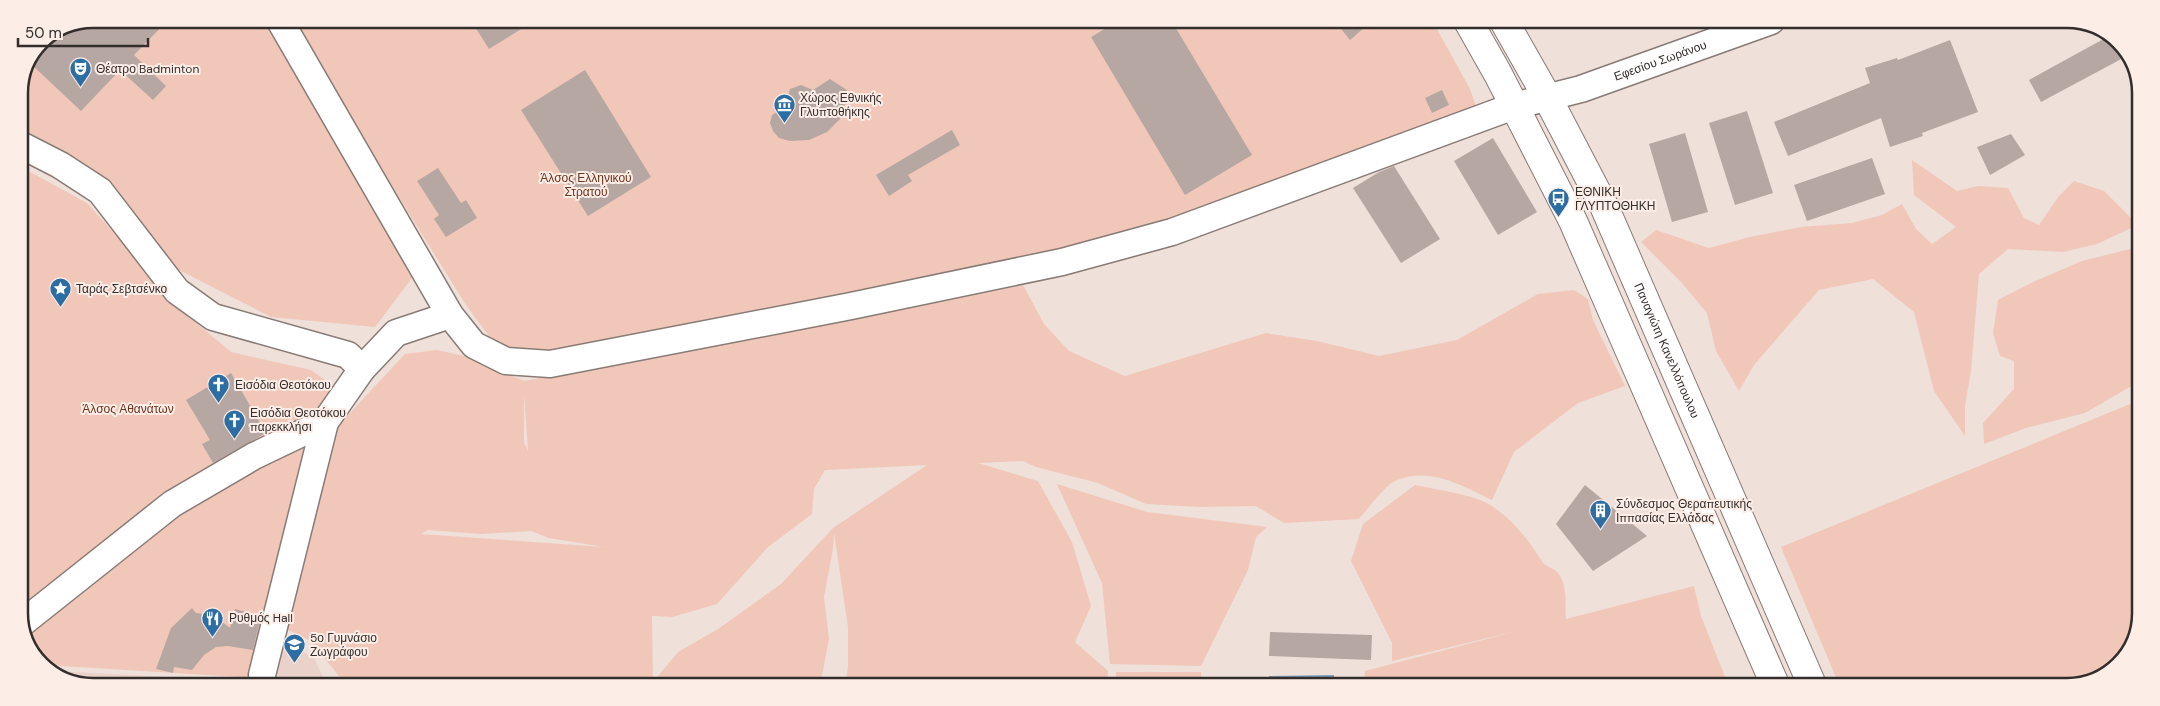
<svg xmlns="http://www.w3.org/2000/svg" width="2160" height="706" viewBox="0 0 2160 706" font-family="'DM Sans',sans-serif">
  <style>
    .built { fill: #ead2ca }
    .green { fill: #f1c7b9; fill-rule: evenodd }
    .water { fill: #7d9dbc }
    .building { fill: #b6a7a2 }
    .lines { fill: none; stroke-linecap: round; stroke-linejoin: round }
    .minor-casing { stroke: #887b76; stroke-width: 29 }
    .major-casing { stroke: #887b76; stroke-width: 30 }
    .minor { stroke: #fff; stroke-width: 26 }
    .major { stroke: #fff; stroke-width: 28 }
    .labels { text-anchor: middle; stroke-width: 4; stroke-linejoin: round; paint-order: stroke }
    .street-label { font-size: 12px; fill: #332d2b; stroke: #fcede7 }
    .poi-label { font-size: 12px; fill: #332d2b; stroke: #fcede7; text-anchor: start }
    .park-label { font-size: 12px; fill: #6d341f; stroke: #fcede7 }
    .rim { fill: none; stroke: #332d2b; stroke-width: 2.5 }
  </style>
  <rect width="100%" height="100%" fill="#efe0da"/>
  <!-- built -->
  <path class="built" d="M278,638L314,658L327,685H73L53,671L266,682Z"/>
  <!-- green -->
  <g class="green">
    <path d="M93,19H262L415,274L375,327L271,317L173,267L114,186L19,134V92L41,40Z"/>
    <path d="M288,19L1432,20L1470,89L1476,106L1172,220L1050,259L615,347L516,356L491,339L466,305Z"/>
    <path d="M1912,160L1957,191L1978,186L2008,188L2024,218L2039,225L2059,196L2074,181L2104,191L2132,219L2140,223V224L2097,244L2063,252L2008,249L1979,274L1971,371L1965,406V436L1934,391L1914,312L1873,279L1819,290L1754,365L1739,391L1716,351L1707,313L1681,282L1641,242L1656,230L1709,248L1750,237L1801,227L1852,223L1882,215L1902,204L1916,229L1932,244L1956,227L1914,195Z"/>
    <path d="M19,166L87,203L189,317L231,352L311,370L333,386L334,408L25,602L19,601Z"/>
    <path d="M2130,249L2140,253V381L2085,413L2026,428L1984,444L1983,423L2014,389V361L2000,356L1993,333L1998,300L2031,283L2082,261Z"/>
    <path d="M1023,285L1044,324L1069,351L1125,376L1266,333L1317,341L1379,356L1457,340L1538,294L1574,290L1588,299L1593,320L1625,386L1578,403L1514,452L1492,500C1461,485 1427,465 1393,482C1385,486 1366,511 1359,519L1284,523L1256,506L1201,507L1146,504L1098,483L1036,467L1023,461L978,463L1038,481L1072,542L1091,606L1075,642L1108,671L1107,686H845L848,667V627L834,533L833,549L824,597L829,639L820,686L659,685L658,676L678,652L718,629L781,584L833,528L927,465L825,470L814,489L812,514L768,547L717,604L672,617L652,616L653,685H346L311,641L284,628L336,428L405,354L437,350L464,356L524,381ZM524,393V394L528,451L524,443ZM428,530L481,534L531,531L549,538L604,547L421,534Z"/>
    <path d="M2140,400L2139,633L2122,657L2064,687H1840L1781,547Z"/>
    <path d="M314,434L256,678L45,665C28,655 31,649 32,631L176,513Z"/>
    <path d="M1057,484L1147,512L1267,527L1256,537L1248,570L1201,666L1110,664L1102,583Z"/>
    <path d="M1415,485C1437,490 1473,494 1492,506C1513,520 1528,539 1541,560C1544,566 1551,567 1556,571C1568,582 1565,604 1566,619L1694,586L1701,616L1729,687L1364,686L1365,671L1517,631L1392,661V643L1351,561L1363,524Z"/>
    <rect x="1116" y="672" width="85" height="14"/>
  </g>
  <!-- water -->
  <path class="water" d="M1334,675V686H1269V676Z"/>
  <!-- building -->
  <g class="building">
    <path d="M93,19H169L134,55L166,86L153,100L120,70L81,111L31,64L41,40Z"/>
    <path d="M470,19H537L489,49Z"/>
    <path d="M1120,20H1171L1252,155L1185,195L1091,37Z"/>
    <path d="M1334,20H1373L1350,40Z"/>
    <path d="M2109,36L2116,41L2125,57L2041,102L2029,80Z"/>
    <path d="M1950,40L1978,112L1922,133L1923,136L1890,147L1881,118L1788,156L1774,122L1870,83L1865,68L1897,58L1898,60Z"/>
    <path d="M585,70L651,177L588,216L521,110Z"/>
    <path d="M830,79L847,90L846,100L840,119L827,132L809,140L790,141L779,138L773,131L770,123L772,115L785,107L790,89L801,85L813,90Z"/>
    <path d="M1442,90L1449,105L1432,113L1425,98Z"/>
    <path d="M1747,111L1773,193L1735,205L1709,123Z"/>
    <path d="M952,130L960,145L908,175L912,181L889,196L876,175Z"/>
    <path d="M1685,133L1708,212L1672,222L1649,144Z"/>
    <path d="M2011,134L2025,155L1990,175L1977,147Z"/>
    <path d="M1493,138L1537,212L1498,235L1454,161Z"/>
    <path d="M1872,158L1885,194L1807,221L1794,185Z"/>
    <path d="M1394,166L1440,239L1401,263L1353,188L1379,172Z"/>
    <path d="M438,168L461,203L466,200L477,218L446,237L434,219L439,215L417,181Z"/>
    <path d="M231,373L266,433L213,463L202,444L210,440L186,400Z"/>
    <path d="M1585,485L1647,536L1593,571L1556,524Z"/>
    <path d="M192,608L196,613L213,615L230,628L235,609L261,616L253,650L228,646L216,647L204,655L192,670L174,667L173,673L156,669L171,628Z"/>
    <path d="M1270,632L1372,635L1371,660L1269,656Z"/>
  </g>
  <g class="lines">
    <defs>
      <g id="minor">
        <path id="s1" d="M279,19L450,315L474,345L506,361L550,364L851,306L1062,262L1172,232L1514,106L1581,89L1771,21"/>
        <path d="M19,144L60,165L100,191L177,291L213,317L348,355L362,369"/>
        <path d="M21,624L172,504L254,456L325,422L362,369L396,333L450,315"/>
        <path d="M262,675L325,422"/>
      </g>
      <g id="major">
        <path d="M1468,21L1498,74L1573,221L1776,687"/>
        <path id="s2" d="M1504,21L1547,97L1604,206L1813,687"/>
      </g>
    </defs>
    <!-- minor casing -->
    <use href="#minor" class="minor-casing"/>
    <!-- major casing -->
    <use href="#major" class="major-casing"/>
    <!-- minor -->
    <use href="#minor" class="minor"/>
    <!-- major -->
    <use href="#major" class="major"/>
  </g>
  <!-- icons -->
  <defs>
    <symbol id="theatre-pin" viewBox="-11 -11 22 30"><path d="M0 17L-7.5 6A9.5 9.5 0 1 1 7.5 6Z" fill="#2c6da3" stroke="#fcede7"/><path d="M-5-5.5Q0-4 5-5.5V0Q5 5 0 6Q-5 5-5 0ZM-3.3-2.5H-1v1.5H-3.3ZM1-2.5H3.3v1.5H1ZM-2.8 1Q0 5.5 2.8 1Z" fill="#fff"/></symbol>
    <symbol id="museum-pin" viewBox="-11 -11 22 30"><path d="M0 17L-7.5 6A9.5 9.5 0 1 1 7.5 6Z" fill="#2c6da3" stroke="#fcede7"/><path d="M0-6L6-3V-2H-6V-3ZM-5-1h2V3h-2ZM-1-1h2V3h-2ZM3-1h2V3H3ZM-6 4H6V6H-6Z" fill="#fff"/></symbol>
    <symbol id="bus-pin" viewBox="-11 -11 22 30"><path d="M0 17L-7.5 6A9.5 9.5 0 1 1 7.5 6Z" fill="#2c6da3" stroke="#fcede7"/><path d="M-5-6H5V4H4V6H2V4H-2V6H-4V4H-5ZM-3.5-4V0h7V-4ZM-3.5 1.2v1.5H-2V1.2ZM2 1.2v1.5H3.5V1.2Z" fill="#fff"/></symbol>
    <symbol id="sight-pin" viewBox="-11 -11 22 30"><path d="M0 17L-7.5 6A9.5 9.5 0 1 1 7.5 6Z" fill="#2c6da3" stroke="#fcede7"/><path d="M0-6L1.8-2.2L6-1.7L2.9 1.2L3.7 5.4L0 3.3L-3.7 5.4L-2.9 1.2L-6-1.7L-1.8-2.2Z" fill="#fff"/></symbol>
    <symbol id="church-pin" viewBox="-11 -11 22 30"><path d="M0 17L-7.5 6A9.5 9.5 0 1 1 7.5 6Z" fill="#2c6da3" stroke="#fcede7"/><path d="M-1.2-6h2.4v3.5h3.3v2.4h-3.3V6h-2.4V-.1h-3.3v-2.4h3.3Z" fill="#fff"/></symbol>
    <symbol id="building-pin" viewBox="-11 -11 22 30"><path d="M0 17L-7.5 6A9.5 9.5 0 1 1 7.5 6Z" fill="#2c6da3" stroke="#fcede7"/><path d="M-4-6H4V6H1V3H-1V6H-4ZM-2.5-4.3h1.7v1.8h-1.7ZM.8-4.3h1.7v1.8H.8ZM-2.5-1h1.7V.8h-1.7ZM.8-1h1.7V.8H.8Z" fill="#fff"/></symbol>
    <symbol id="restaurant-pin" viewBox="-11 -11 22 30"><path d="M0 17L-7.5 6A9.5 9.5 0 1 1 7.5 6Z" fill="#2c6da3" stroke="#fcede7"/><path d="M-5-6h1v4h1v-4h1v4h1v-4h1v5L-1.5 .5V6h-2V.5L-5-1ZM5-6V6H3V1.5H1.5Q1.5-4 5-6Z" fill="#fff"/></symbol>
    <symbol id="school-pin" viewBox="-11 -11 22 30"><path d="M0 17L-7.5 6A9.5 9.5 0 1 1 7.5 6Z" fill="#2c6da3" stroke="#fcede7"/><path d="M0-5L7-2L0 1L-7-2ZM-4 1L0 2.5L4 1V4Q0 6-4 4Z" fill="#fff"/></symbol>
  </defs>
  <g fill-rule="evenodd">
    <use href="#theatre-pin" x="68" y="56" width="25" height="34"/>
    <use href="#museum-pin" x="772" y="92" width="25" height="34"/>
    <use href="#bus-pin" x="1546" y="186" width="25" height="34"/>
    <use href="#sight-pin" x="48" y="276" width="25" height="34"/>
    <use href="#church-pin" x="206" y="372" width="25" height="34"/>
    <use href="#church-pin" x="222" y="408" width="25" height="34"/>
    <use href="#building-pin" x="1588" y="498" width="25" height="34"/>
    <use href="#restaurant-pin" x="200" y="606" width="25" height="34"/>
    <use href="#school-pin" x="282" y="632" width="25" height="34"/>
  </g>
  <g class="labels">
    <!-- street labels -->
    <g class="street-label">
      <text dy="4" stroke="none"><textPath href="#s1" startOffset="1614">Εφεσίου Σωράνου</textPath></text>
      <text dy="4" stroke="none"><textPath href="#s2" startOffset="368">Παναγιώτη Κανελλόπουλου</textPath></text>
    </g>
    <!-- poi labels -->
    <g class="poi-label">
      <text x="96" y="73">Θέατρο Badminton</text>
      <text x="800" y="102">Χώρος Εθνικής<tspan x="800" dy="14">Γλυπτοθήκης</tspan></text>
      <text x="1575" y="196">ΕΘΝΙΚΗ<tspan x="1575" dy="14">ΓΛΥΠΤΟΘΗΚΗ</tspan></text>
      <text x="76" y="293">Ταράς Σεβτσένκο</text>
      <text x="235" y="389">Εισόδια Θεοτόκου</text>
      <text x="250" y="417">Εισόδια Θεοτόκου<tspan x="250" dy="14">παρεκκλήσι</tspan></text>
      <text x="1616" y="508">Σύνδεσμος Θεραπευτικής<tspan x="1616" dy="14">Ιππασίας Ελλάδας</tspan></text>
      <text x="229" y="622">Ρυθμός Hall</text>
      <text x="310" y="642">5ο Γυμνάσιο<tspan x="310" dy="14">Ζωγράφου</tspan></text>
    </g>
    <!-- park labels -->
    <g class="park-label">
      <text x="586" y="182">Άλσος Ελληνικού<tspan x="586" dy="14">Στρατού</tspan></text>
      <text x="128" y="413">Άλσος Αθανάτων</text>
    </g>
  </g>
  <!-- crop -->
  <path d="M0 0H2160V706H0ZM93 28H2067A65 65 0 0 1 2132 93V613A65 65 0 0 1 2067 678H93A65 65 0 0 1 28 613V93A65 65 0 0 1 93 28Z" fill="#fcede7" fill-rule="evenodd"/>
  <path class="rim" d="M93 28H2067A65 65 0 0 1 2132 93V613A65 65 0 0 1 2067 678H93A65 65 0 0 1 28 613V93A65 65 0 0 1 93 28Z"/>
  <!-- scale -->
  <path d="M18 38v8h130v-8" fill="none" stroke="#332d2b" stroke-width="2.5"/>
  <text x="25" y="38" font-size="15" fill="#332d2b" stroke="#fcede7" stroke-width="4" paint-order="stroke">50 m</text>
</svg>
